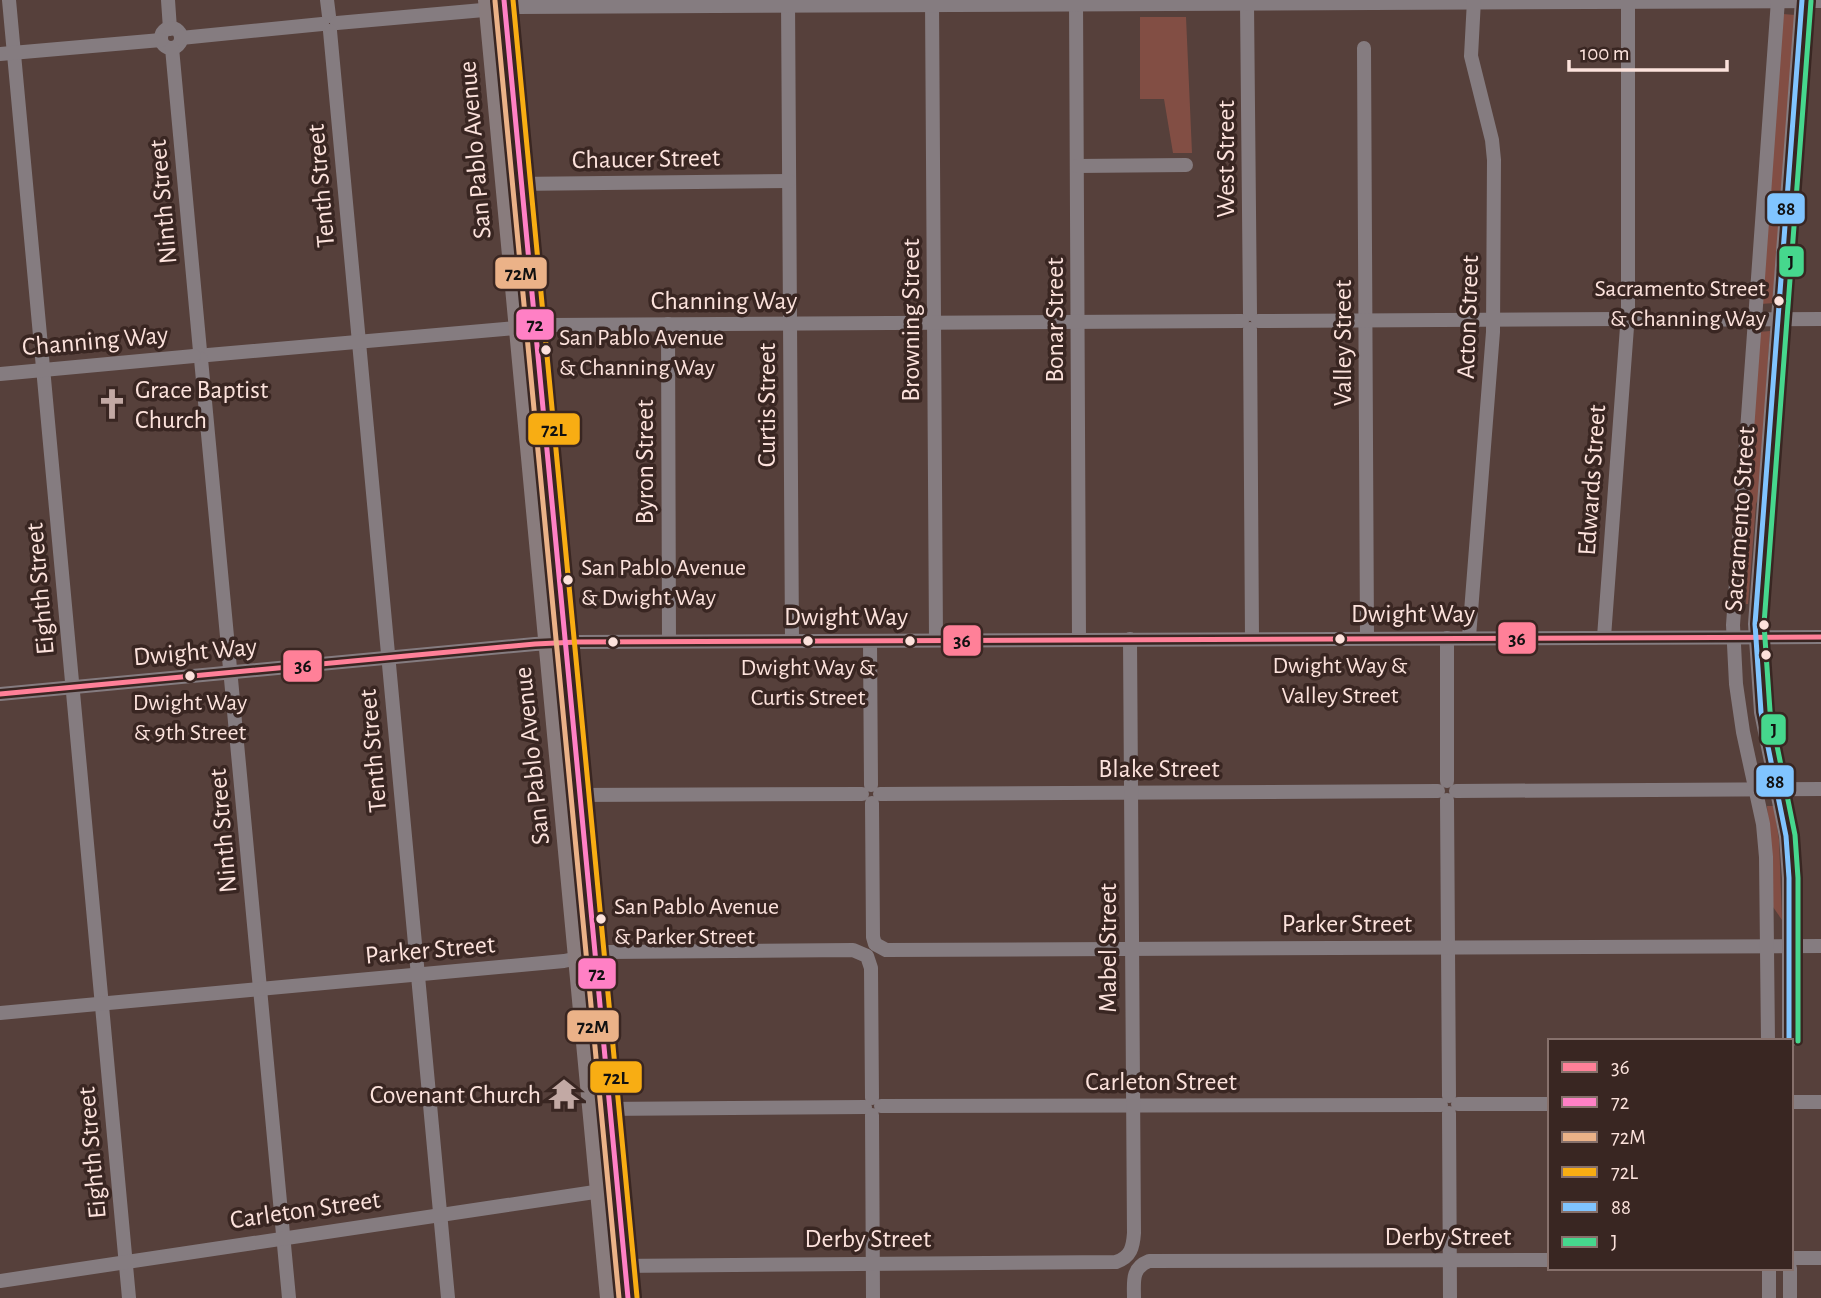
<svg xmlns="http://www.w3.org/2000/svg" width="1821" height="1298" viewBox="0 0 1821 1298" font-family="'Alegreya Sans',sans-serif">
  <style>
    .green { fill: #824e44 }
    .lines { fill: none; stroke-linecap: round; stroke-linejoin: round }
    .minor { stroke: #857c80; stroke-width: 14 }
    .major { stroke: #897c7d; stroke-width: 18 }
    .bus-1-casing { stroke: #392622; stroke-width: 10 }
    .bus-2-casing { stroke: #392622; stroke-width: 10 }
    .bus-3-casing { stroke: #392622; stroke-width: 10 }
    .bus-4-casing { stroke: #392622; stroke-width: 10 }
    .bus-5-casing { stroke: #392622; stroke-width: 10 }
    .bus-6-casing { stroke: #392622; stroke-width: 10 }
    .bus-1 { stroke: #ff8098; stroke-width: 5 }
    .bus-2 { stroke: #ff80c5; stroke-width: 5 }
    .bus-3 { stroke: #ebb288; stroke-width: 5 }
    .bus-4 { stroke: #f8ad13; stroke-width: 5 }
    .bus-5 { stroke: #80c4ff; stroke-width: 5 }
    .bus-6 { stroke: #46d78d; stroke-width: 5 }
    .bus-dot { fill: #fce2dc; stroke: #392622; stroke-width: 2.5 }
    .labels { text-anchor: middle; stroke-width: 7; stroke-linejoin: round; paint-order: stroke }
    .bus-label { font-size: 24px; fill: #fce2dc; stroke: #392622; text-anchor: start }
    .street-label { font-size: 26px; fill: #fce2dc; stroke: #392622 }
    .poi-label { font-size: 26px; fill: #fce2dc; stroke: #392622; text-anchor: start }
    .line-badge { stroke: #392622; stroke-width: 2.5 }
    .pale-badge-label { font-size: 19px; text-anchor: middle; font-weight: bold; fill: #111 }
  </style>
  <rect width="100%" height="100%" fill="#56403b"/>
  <!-- green -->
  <g class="green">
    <path d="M1783,14L1795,15L1774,303L1761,304Z"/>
    <path d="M1140,17H1186L1192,153H1173L1164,99H1140Z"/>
    <path d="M1770,331L1759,496L1756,504L1748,604H1746L1748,563L1745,541L1759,332Z"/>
    <path d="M1767,806H1774L1779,840L1782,920L1773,907Z"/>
  </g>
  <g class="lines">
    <!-- minor -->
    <g class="minor">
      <path d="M9,0L129,1298"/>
      <path d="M168,0L170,29"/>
      <path d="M327,0L329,16"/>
      <path d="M788,0L792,641"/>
      <path d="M932,0L936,640"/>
      <path d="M1076,0L1079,639"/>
      <path d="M1247,3L1250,314"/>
      <path d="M337,23L517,7L1821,1"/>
      <circle cx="171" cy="38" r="10"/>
      <path d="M330,31L448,1298"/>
      <path d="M181,38L322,24"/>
      <path d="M172,48L200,351"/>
      <path d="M1364,48L1367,638"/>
      <path d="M0,54L161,40"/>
      <path d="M1077,166L1186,165"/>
      <path d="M514,184L789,181"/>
      <path d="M1628,312V1"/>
      <path d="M1635,320L1821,319"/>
      <path d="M1258,321L1620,319"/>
      <path d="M668,324L669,641"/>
      <path d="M1250,329L1252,639"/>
      <path d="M208,355L550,325L1242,321"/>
      <path d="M201,359L289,1298"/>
      <path d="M0,374L194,356"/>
      <path d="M1469,637L1493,332L1494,160L1492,140L1471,56L1474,0"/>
      <path d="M1604,637L1627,327"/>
      <path d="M1447,638V781"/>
      <path d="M870,641L871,785"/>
      <path d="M0,694L535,644L577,642L1821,637"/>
      <path d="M1456,791L1821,789"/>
      <path d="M880,794L1438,791"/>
      <path d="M570,795L862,794"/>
      <path d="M1447,800L1449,1096"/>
      <path d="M872,803L873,937L875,944L886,950L1821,946"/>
      <path d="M0,1013L564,961L607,952L853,950L867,956L871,968L872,1098"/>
      <path d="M1768,1041L1766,857L1763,824L1743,732L1736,684L1733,625L1778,0"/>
      <path d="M1789,1041V878L1786,836L1761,712L1755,624L1802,0"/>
      <path d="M1791,1102H1821"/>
      <path d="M1458,1104H1550"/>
      <path d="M881,1106L1441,1105"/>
      <path d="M600,1109L865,1107"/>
      <path d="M1449,1113L1450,1298"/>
      <path d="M872,1115L873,1298"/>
      <path d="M1791,1258H1821"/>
      <path d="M615,1266L1116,1262C1131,1257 1133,1247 1134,1233L1130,639"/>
      <path d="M1769,1268V1298"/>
      <path d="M1790,1268V1298"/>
      <path d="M0,1281L608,1190"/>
      <path d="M1134,1298C1134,1282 1131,1268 1149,1261L1550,1260"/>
    </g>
    <!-- major -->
    <g class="major">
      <path d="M487,0L609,1298"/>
      <path d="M504,0L628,1298"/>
    </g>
    <defs>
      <path id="bus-1" d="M0,694L535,644L577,642L1821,637"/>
      <path id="bus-2" d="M504,0L628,1298"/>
      <path id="bus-3" d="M495,1L619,1298"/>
      <path id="bus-4" d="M513,0L637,1297"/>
      <path id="bus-5" d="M1789,1041V878L1786,836L1761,712L1755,624L1802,0"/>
      <path id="bus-6" d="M1798,1041V878L1795,835L1770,711L1764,624L1811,1"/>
    </defs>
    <!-- bus-1 casing -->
    <use href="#bus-1" class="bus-1-casing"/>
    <!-- bus-2 casing -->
    <use href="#bus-2" class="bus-2-casing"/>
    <!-- bus-3 casing -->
    <use href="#bus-3" class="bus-3-casing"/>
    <!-- bus-4 casing -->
    <use href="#bus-4" class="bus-4-casing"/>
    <!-- bus-5 casing -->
    <use href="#bus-5" class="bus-5-casing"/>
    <!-- bus-6 casing -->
    <use href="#bus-6" class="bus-6-casing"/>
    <!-- bus-1 -->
    <use href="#bus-1" class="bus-1"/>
    <!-- bus-2 -->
    <use href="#bus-2" class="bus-2"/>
    <!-- bus-3 -->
    <use href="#bus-3" class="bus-3"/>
    <!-- bus-4 -->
    <use href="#bus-4" class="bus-4"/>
    <!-- bus-5 -->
    <use href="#bus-5" class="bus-5"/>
    <!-- bus-6 -->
    <use href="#bus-6" class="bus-6"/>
  </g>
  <!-- icons -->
  <defs>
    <symbol id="church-bare" viewBox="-9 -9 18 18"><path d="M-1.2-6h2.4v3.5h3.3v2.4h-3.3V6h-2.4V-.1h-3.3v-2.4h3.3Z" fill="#c2a9a4" stroke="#392622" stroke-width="2.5" paint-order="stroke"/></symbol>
    <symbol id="temple-bare" viewBox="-9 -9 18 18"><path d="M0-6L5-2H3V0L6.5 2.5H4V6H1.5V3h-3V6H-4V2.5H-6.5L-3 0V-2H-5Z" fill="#c2a9a4" stroke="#392622" stroke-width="2.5" paint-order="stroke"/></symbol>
  </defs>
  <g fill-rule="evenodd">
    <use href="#church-bare" x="90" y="382" width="44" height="44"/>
    <use href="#temple-bare" x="542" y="1072" width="44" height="44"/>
  </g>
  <!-- markers -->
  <g class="bus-dot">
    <circle cx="1779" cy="301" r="6"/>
    <circle cx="546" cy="350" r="6"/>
    <circle cx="568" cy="580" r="6"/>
    <circle cx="1764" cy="625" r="6"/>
    <circle cx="1340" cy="639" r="6"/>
    <circle cx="808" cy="641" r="6"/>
    <circle cx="910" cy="641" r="6"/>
    <circle cx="613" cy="642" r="6"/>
    <circle cx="1766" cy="655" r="6"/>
    <circle cx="190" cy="676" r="6"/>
    <circle cx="601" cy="919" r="6"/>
  </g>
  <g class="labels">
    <!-- bus labels -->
    <g class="bus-label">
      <text x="1766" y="296" text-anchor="end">Sacramento Street<tspan x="1766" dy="30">&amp; Channing Way</tspan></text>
      <text x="559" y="345">San Pablo Avenue<tspan x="559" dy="30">&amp; Channing Way</tspan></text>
      <text x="581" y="575">San Pablo Avenue<tspan x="581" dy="30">&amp; Dwight Way</tspan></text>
      <text x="1340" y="673" text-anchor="middle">Dwight Way &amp;<tspan x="1340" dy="30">Valley Street</tspan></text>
      <text x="808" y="675" text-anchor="middle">Dwight Way &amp;<tspan x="808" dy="30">Curtis Street</tspan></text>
      <text x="190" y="710" text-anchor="middle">Dwight Way<tspan x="190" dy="30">&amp; 9th Street</tspan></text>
      <text x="614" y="914">San Pablo Avenue<tspan x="614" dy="30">&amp; Parker Street</tspan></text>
    </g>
    <!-- street labels -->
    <g class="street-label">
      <text transform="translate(474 150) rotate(-95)" y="9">San Pablo Avenue</text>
      <text transform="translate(646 158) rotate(-1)" y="9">Chaucer Street</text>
      <text transform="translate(1225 159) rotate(-90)" y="9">West Street</text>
      <text transform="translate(320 186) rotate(-95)" y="9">Tenth Street</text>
      <text transform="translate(162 202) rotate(-95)" y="9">Ninth Street</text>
      <text x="724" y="309">Channing Way</text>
      <text transform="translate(1467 317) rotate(-88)" y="9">Acton Street</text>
      <text transform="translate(910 320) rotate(-90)" y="9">Browning Street</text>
      <text transform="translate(1054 320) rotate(-90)" y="9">Bonar Street</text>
      <text transform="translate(95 340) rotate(-5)" y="9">Channing Way</text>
      <text transform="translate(1342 343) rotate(-90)" y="9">Valley Street</text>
      <text transform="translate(766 405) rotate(-90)" y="9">Curtis Street</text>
      <text transform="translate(644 462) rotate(-90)" y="9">Byron Street</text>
      <text transform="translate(1591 480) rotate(-86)" y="9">Edwards Street</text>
      <text transform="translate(1739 519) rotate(-86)" y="9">Sacramento Street</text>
      <text transform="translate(39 589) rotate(-95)" y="9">Eighth Street</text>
      <text x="1413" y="622">Dwight Way</text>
      <text x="846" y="625">Dwight Way</text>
      <text transform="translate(195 651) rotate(-5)" y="9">Dwight Way</text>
      <text transform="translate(372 751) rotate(-95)" y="9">Tenth Street</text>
      <text transform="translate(531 756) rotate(-96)" y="9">San Pablo Avenue</text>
      <text x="1159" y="777">Blake Street</text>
      <text transform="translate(222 831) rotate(-95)" y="9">Ninth Street</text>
      <text x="1347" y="932">Parker Street</text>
      <text transform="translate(1107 948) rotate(-90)" y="9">Mabel Street</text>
      <text transform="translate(430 949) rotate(-5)" y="9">Parker Street</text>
      <text x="1161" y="1090">Carleton Street</text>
      <text transform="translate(91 1153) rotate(-95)" y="9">Eighth Street</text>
      <text transform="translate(305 1209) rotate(-8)" y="9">Carleton Street</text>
      <text x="1448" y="1245">Derby Street</text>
      <text x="868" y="1247">Derby Street</text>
    </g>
    <!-- poi labels -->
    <g class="poi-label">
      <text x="135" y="398">Grace Baptist<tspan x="135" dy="30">Church</tspan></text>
      <text x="541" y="1103" text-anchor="end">Covenant Church</text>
    </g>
  </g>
  <g class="line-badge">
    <rect x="1766" y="192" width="40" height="33" rx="7" fill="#80c4ff"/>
    <rect x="1778" y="245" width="27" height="33" rx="7" fill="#46d78d"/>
    <rect x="494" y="256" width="54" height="34" rx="7" fill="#ebb288"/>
    <rect x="515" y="308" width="40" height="33" rx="7" fill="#ff80c5"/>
    <rect x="527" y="412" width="54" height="34" rx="7" fill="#f8ad13"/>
    <rect x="1497" y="621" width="40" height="34" rx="7" fill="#ff8098"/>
    <rect x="942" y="624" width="40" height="33" rx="7" fill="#ff8098"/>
    <rect x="282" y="649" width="41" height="34" rx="7" fill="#ff8098"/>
    <rect x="1760" y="713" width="27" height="33" rx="7" fill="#46d78d"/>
    <rect x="1755" y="764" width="40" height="34" rx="7" fill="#80c4ff"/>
    <rect x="577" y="957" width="40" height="33" rx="7" fill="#ff80c5"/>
    <rect x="566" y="1009" width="54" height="34" rx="7" fill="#ebb288"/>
    <rect x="589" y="1060" width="54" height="34" rx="7" fill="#f8ad13"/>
  </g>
  <g class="pale-badge-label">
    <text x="1786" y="215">88</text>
    <text x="1791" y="268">J</text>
    <text x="521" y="280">72M</text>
    <text x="535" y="331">72</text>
    <text x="554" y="436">72L</text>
    <text x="1517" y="645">36</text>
    <text x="962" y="647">36</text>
    <text x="303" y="672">36</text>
    <text x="1774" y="736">J</text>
    <text x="1775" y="788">88</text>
    <text x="597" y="980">72</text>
    <text x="593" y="1033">72M</text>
    <text x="616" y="1084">72L</text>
  </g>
  <!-- legend -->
  <rect x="1548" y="1039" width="245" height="231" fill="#392622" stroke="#87716c" stroke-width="2"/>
  <rect x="1562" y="1062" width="35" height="10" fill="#ff8098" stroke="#87716c" stroke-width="2"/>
  <text x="1611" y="1074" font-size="21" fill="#fce2dc">36</text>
  <rect x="1562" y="1097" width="35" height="10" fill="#ff80c5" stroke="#87716c" stroke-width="2"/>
  <text x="1611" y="1109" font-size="21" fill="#fce2dc">72</text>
  <rect x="1562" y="1132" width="35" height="10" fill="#ebb288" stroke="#87716c" stroke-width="2"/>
  <text x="1611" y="1144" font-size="21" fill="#fce2dc">72M</text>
  <rect x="1562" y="1167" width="35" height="10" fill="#f8ad13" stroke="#87716c" stroke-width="2"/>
  <text x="1611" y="1179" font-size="21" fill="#fce2dc">72L</text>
  <rect x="1562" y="1202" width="35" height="10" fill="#80c4ff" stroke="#87716c" stroke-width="2"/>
  <text x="1611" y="1214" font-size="21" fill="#fce2dc">88</text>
  <rect x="1562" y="1237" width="35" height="10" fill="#46d78d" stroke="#87716c" stroke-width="2"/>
  <text x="1611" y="1249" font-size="21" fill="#fce2dc">J</text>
  <!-- scale -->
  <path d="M1569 60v10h158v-10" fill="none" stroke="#fce2dc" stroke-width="3.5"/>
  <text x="1580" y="60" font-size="21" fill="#fce2dc" stroke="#392622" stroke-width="5" paint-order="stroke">100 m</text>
</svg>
